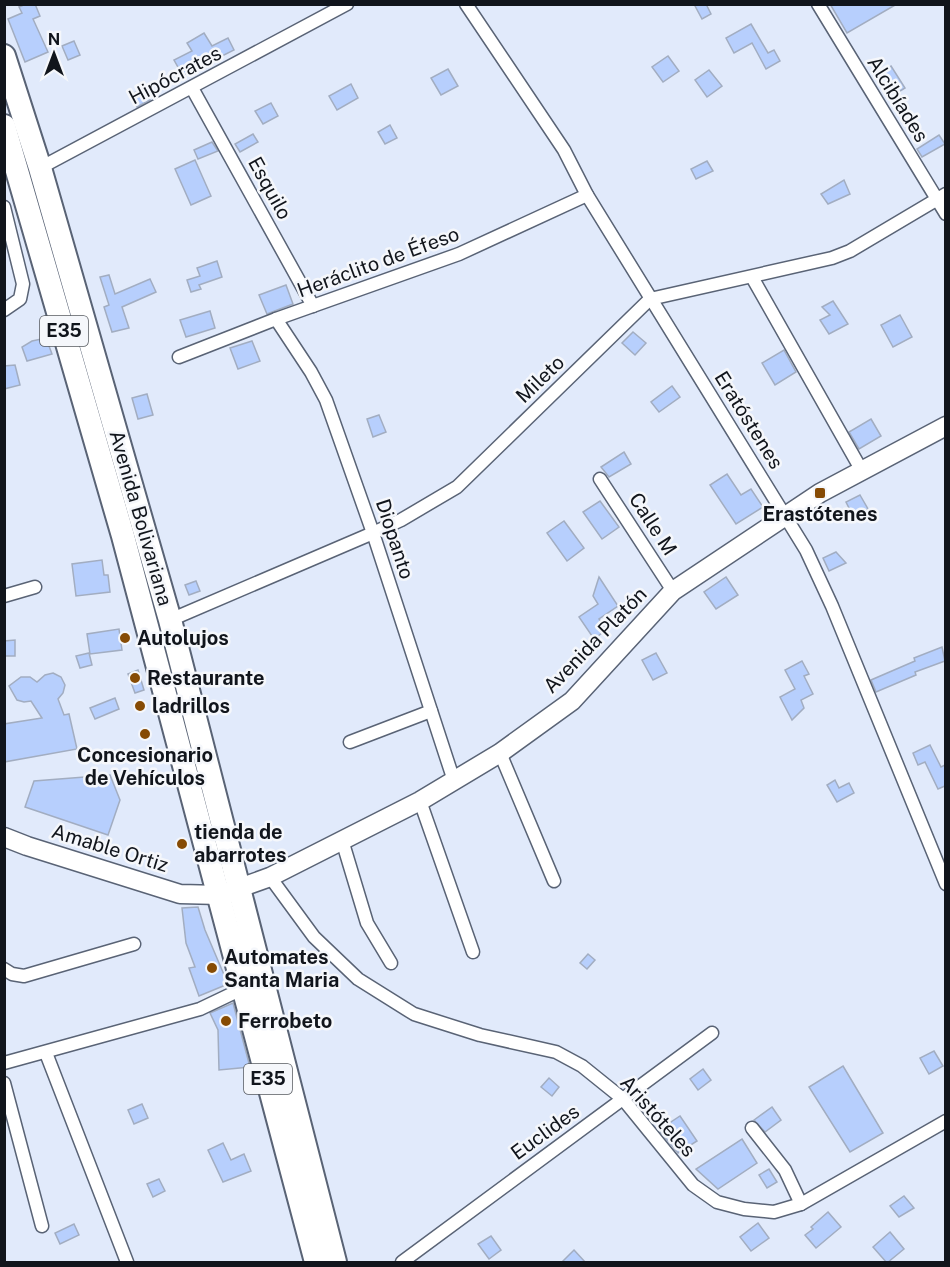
<svg xmlns="http://www.w3.org/2000/svg" width="950" height="1267" viewBox="0 0 950 1267" font-family="'Public Sans',sans-serif">
  <style>
    .building { fill: #b7cffd; stroke: #a2adc1; stroke-width: 1.5 }
    .lines { fill: none; stroke-linecap: round; stroke-linejoin: round }
    .street-casing { stroke: #596375; stroke-width: 15 }
    .secondary-casing { stroke: #596375; stroke-width: 21 }
    .highway-casing { stroke: #596375; stroke-width: 26 }
    .street { stroke: #fff; stroke-width: 12 }
    .secondary { stroke: #fff; stroke-width: 18 }
    .highway { stroke: #fff; stroke-width: 22 }
    .poi-dot { fill: #864b05; stroke: #f5f7fb; stroke-width: 2 }
    .labels { text-anchor: middle; stroke-width: 5; stroke-linejoin: round; paint-order: stroke }
    .shield { fill: #f5f7fb; stroke: #55595f; stroke-width: 1.5 }
    .shield-label { font-size: 18px; font-weight: bold; fill: #11151c }
    .street-label { font-size: 20px; fill: #11151c; stroke: #f5f7fb }
    .poi-label { font-size: 20px; font-weight: bold; fill: #11151c; stroke: #f5f7fb; text-anchor: start }
  </style>
  <rect width="100%" height="100%" fill="#e1eafb"/>
  <!-- building -->
  <g class="building">
    <path d="M26,4H35L40,16L33,19L48,52L25,62L8,19L22,13L19,7Z"/>
    <path d="M694,4H706L711,14L702,19Z"/>
    <path d="M830,4H897L847,33Z"/>
    <path d="M751,24L768,53L774,50L780,61L766,69L752,43L734,53L726,38Z"/>
    <path d="M204,33L212,46L228,38L234,50L222,56L221,54L183,76L174,60L192,51L187,43Z"/>
    <path d="M74,41L80,55L68,60L62,46Z"/>
    <path d="M668,56L679,71L663,82L652,67Z"/>
    <path d="M891,66L905,88L897,93L882,73Z"/>
    <path d="M448,69L458,86L441,95L431,78Z"/>
    <path d="M709,70L722,86L707,97L695,80Z"/>
    <path d="M351,84L358,98L337,110L329,96Z"/>
    <path d="M144,88L150,100L137,107L130,95Z"/>
    <path d="M271,103L278,116L263,124L255,111Z"/>
    <path d="M390,125L397,138L385,144L378,132Z"/>
    <path d="M253,134L258,142L240,152L235,144Z"/>
    <path d="M939,135L945,144L922,157L917,149Z"/>
    <path d="M212,142L218,151L198,159L194,150Z"/>
    <path d="M195,160L211,196L191,205L175,169Z"/>
    <path d="M707,161L713,171L696,179L691,169Z"/>
    <path d="M844,180L850,194L828,204L821,194Z"/>
    <path d="M217,261L222,277L199,285L201,289L191,292L187,280L200,276L197,268Z"/>
    <path d="M109,275L115,294L150,279L156,292L122,307L129,328L112,332L104,307L109,305L100,277Z"/>
    <path d="M286,285L293,304L267,314L259,295Z"/>
    <path d="M833,301L848,324L829,334L820,320L830,315L822,307Z"/>
    <path d="M210,311L215,328L186,337L180,320Z"/>
    <path d="M900,315L912,337L893,347L881,325Z"/>
    <path d="M633,332L646,343L635,355L622,343Z"/>
    <path d="M46,338L52,354L27,361L22,347L32,341Z"/>
    <path d="M252,341L260,361L238,369L230,348Z"/>
    <path d="M784,350L796,372L775,385L762,363Z"/>
    <path d="M15,365L20,385L4,389V366Z"/>
    <path d="M672,386L680,397L659,412L651,402Z"/>
    <path d="M147,394L153,415L138,419L132,398Z"/>
    <path d="M379,415L386,432L373,437L367,419Z"/>
    <path d="M871,419L881,436L859,449L849,432Z"/>
    <path d="M624,452L631,464L609,477L601,467Z"/>
    <path d="M727,474L741,495L751,489L763,507L736,524L710,485Z"/>
    <path d="M860,495L868,509L853,516L846,502Z"/>
    <path d="M600,501L619,527L602,539L583,512Z"/>
    <path d="M564,521L584,548L567,561L547,533Z"/>
    <path d="M836,552L846,563L829,571L823,558Z"/>
    <path d="M102,560L104,575H108L110,592L76,596L72,564Z"/>
    <path d="M599,577L618,606L599,619L606,630L594,639L579,617L598,604L593,596Z"/>
    <path d="M726,577L738,595L716,609L704,592Z"/>
    <path d="M196,581L200,591L189,595L185,585Z"/>
    <path d="M119,629L122,650L90,654L87,634Z"/>
    <path d="M15,640V656H4V641Z"/>
    <path d="M942,647L945,661L915,672L916,675L876,692L871,680L915,661L914,658Z"/>
    <path d="M89,653L92,665L80,668L76,656Z"/>
    <path d="M656,653L667,673L653,680L642,660Z"/>
    <path d="M802,661L809,674L804,676L813,694L801,700L804,708L792,720L780,697L795,689L785,670Z"/>
    <path d="M138,670L144,690L135,693L128,674Z"/>
    <path d="M53,673L61,677L65,685L63,693L58,699L64,715L69,714L77,749L4,762V724L42,718L31,701L24,702L17,700L9,686L21,677H30L37,682L45,675Z"/>
    <path d="M115,698L119,709L95,719L90,708Z"/>
    <path d="M930,745L941,767L945,765V786L938,789L925,762L918,765L913,753Z"/>
    <path d="M110,775L120,800L108,835L25,807L34,781Z"/>
    <path d="M835,780L839,788L849,783L854,793L837,802L827,785Z"/>
    <path d="M198,907L205,930L228,984L199,996L189,968L195,967L186,943L182,908Z"/>
    <path d="M588,954L595,960L587,969L580,963Z"/>
    <path d="M233,1003L250,1067L219,1070L218,1030L210,1013Z"/>
    <path d="M934,1051L943,1066L929,1074L920,1058Z"/>
    <path d="M843,1066L883,1133L850,1152L809,1087Z"/>
    <path d="M703,1069L711,1080L698,1090L690,1079Z"/>
    <path d="M549,1078L559,1087L552,1096L541,1087Z"/>
    <path d="M142,1104L148,1118L134,1124L128,1110Z"/>
    <path d="M772,1107L781,1120L765,1132L754,1120Z"/>
    <path d="M680,1116L697,1141L678,1153L659,1130Z"/>
    <path d="M742,1139L757,1163L718,1189L696,1169Z"/>
    <path d="M223,1143L231,1160L244,1154L251,1171L223,1182L208,1150Z"/>
    <path d="M769,1169L777,1182L767,1188L759,1175Z"/>
    <path d="M159,1179L165,1191L153,1197L147,1184Z"/>
    <path d="M904,1196L914,1208L899,1217L890,1206Z"/>
    <path d="M828,1212L841,1227L816,1248L805,1235L813,1229L811,1227Z"/>
    <path d="M758,1223L769,1238L751,1251L740,1237Z"/>
    <path d="M74,1224L79,1235L60,1244L55,1233Z"/>
    <path d="M890,1232L904,1249L887,1263L873,1247Z"/>
    <path d="M491,1236L501,1250L489,1259L478,1244Z"/>
    <path d="M574,1250L586,1263H561Z"/>
  </g>
  <g class="lines">
    <defs>
      <g id="street">
        <path d="M466,4L564,150L587,195L806,550L832,606L946,884"/>
        <path d="M818,4L946,214"/>
        <path d="M192,88L313,306"/>
        <path d="M38,169L347,4"/>
        <path d="M4,207L23,284L20,299L4,310"/>
        <path d="M752,277L862,471"/>
        <path d="M276,319L311,372L326,400L373,533L454,781"/>
        <path d="M179,357L276,319L459,254L587,195"/>
        <path d="M600,479L673,591"/>
        <path d="M4,596L35,587"/>
        <path d="M170,620L373,533L401,520L457,487L650,299L832,258L850,251L946,194"/>
        <path d="M350,742L431,711"/>
        <path d="M500,753L554,881"/>
        <path d="M420,801L473,952"/>
        <path d="M342,840L367,923L391,963"/>
        <path d="M270,877L314,937L358,979L414,1014L480,1035L556,1052L582,1066L623,1099L693,1185L717,1202L744,1209L774,1212L801,1204L946,1121"/>
        <path d="M4,969L12,974L24,976L134,944"/>
        <path d="M46,1053L127,1262"/>
        <path d="M4,1063L200,1009L244,988"/>
        <path d="M4,1083L42,1226"/>
        <path d="M752,1128L785,1170L801,1204"/>
        <path d="M402,1262L712,1033"/>
      </g>
      <path id="secondary" d="M4,837L27,846L180,894L220,895L270,877L420,801L500,753L572,701L673,591L820,493L946,426"/>
      <g id="highway">
        <path d="M4,56L40,168L170,620L335,1262"/>
        <path d="M4,126L123,536L316,1262"/>
      </g>
    </defs>
    <!-- street casing -->
    <use href="#street" class="street-casing"/>
    <!-- secondary casing -->
    <use href="#secondary" class="secondary-casing"/>
    <!-- highway casing -->
    <use href="#highway" class="highway-casing"/>
    <!-- street -->
    <use href="#street" class="street"/>
    <!-- secondary -->
    <use href="#secondary" class="secondary"/>
    <!-- highway -->
    <use href="#highway" class="highway"/>
  </g>
  <!-- markers -->
  <g class="poi-dot">
    <rect x="814" y="487" width="12" height="12" rx="3"/>
    <circle cx="125" cy="638" r="6"/>
    <circle cx="135" cy="678" r="6"/>
    <circle cx="140" cy="706" r="6"/>
    <circle cx="145" cy="734" r="6"/>
    <circle cx="182" cy="844" r="6"/>
    <circle cx="212" cy="968" r="6"/>
    <circle cx="226" cy="1021" r="6"/>
  </g>
  <g class="labels">
    <!-- shield labels -->
    <g class="shield">
      <rect x="40" y="316" width="48" height="30" rx="4.5"/>
      <rect x="244" y="1064" width="48" height="30" rx="4.5"/>
    </g>
    <g class="shield-label">
      <text x="64" y="337">E35</text>
      <text x="268" y="1085">E35</text>
    </g>
    <!-- street labels -->
    <g class="street-label">
      <text transform="translate(175 75) rotate(-28)" y="7">Hipócrates</text>
      <text transform="translate(898 99) rotate(58)" y="7">Alcibíades</text>
      <text transform="translate(270 188) rotate(61)" y="7">Esquilo</text>
      <text transform="translate(378 262) rotate(-20)" y="7">Heráclito de Éfeso</text>
      <text transform="translate(540 379) rotate(-44)" y="7">Mileto</text>
      <text transform="translate(749 420) rotate(58)" y="7">Eratóstenes</text>
      <text transform="translate(141 518) rotate(74)" y="7">Avenida Bolivariana</text>
      <text transform="translate(653 524) rotate(57)" y="7">Calle M</text>
      <text transform="translate(395 539) rotate(72)" y="7">Diopanto</text>
      <text transform="translate(595 640) rotate(-46)" y="7">Avenida Platón</text>
      <text transform="translate(110 848) rotate(17)" y="7">Amable Ortiz</text>
      <text transform="translate(658 1116) rotate(48)" y="7">Aristóteles</text>
      <text transform="translate(545 1132) rotate(-36)" y="7">Euclides</text>
    </g>
    <!-- poi labels -->
    <g class="poi-label">
      <text x="820" y="521" text-anchor="middle">Erastótenes</text>
      <text x="137" y="645">Autolujos</text>
      <text x="147" y="685">Restaurante</text>
      <text x="152" y="713">ladrillos</text>
      <text x="145" y="762" text-anchor="middle">Concesionario<tspan x="145" dy="23">de Vehículos</tspan></text>
      <text x="194" y="839">tienda de<tspan x="194" dy="23">abarrotes</tspan></text>
      <text x="224" y="964">Automates<tspan x="224" dy="23">Santa Maria</tspan></text>
      <text x="238" y="1028">Ferrobeto</text>
    </g>
  </g>
  <!-- border -->
  <rect width="950" height="1267" fill="none" stroke="#11151c" stroke-width="12"/>
  <!-- north arrow -->
  <g transform="translate(54 54)" stroke="#f5f7fb" stroke-width="4.5" paint-order="stroke">
  <path d="M0-4.5L10 22L0 15L-10 22Z" fill="#11151c"/>
  <text y="-9" font-size="16" font-weight="bold" text-anchor="middle" fill="#11151c">N</text>
  </g>
</svg>
